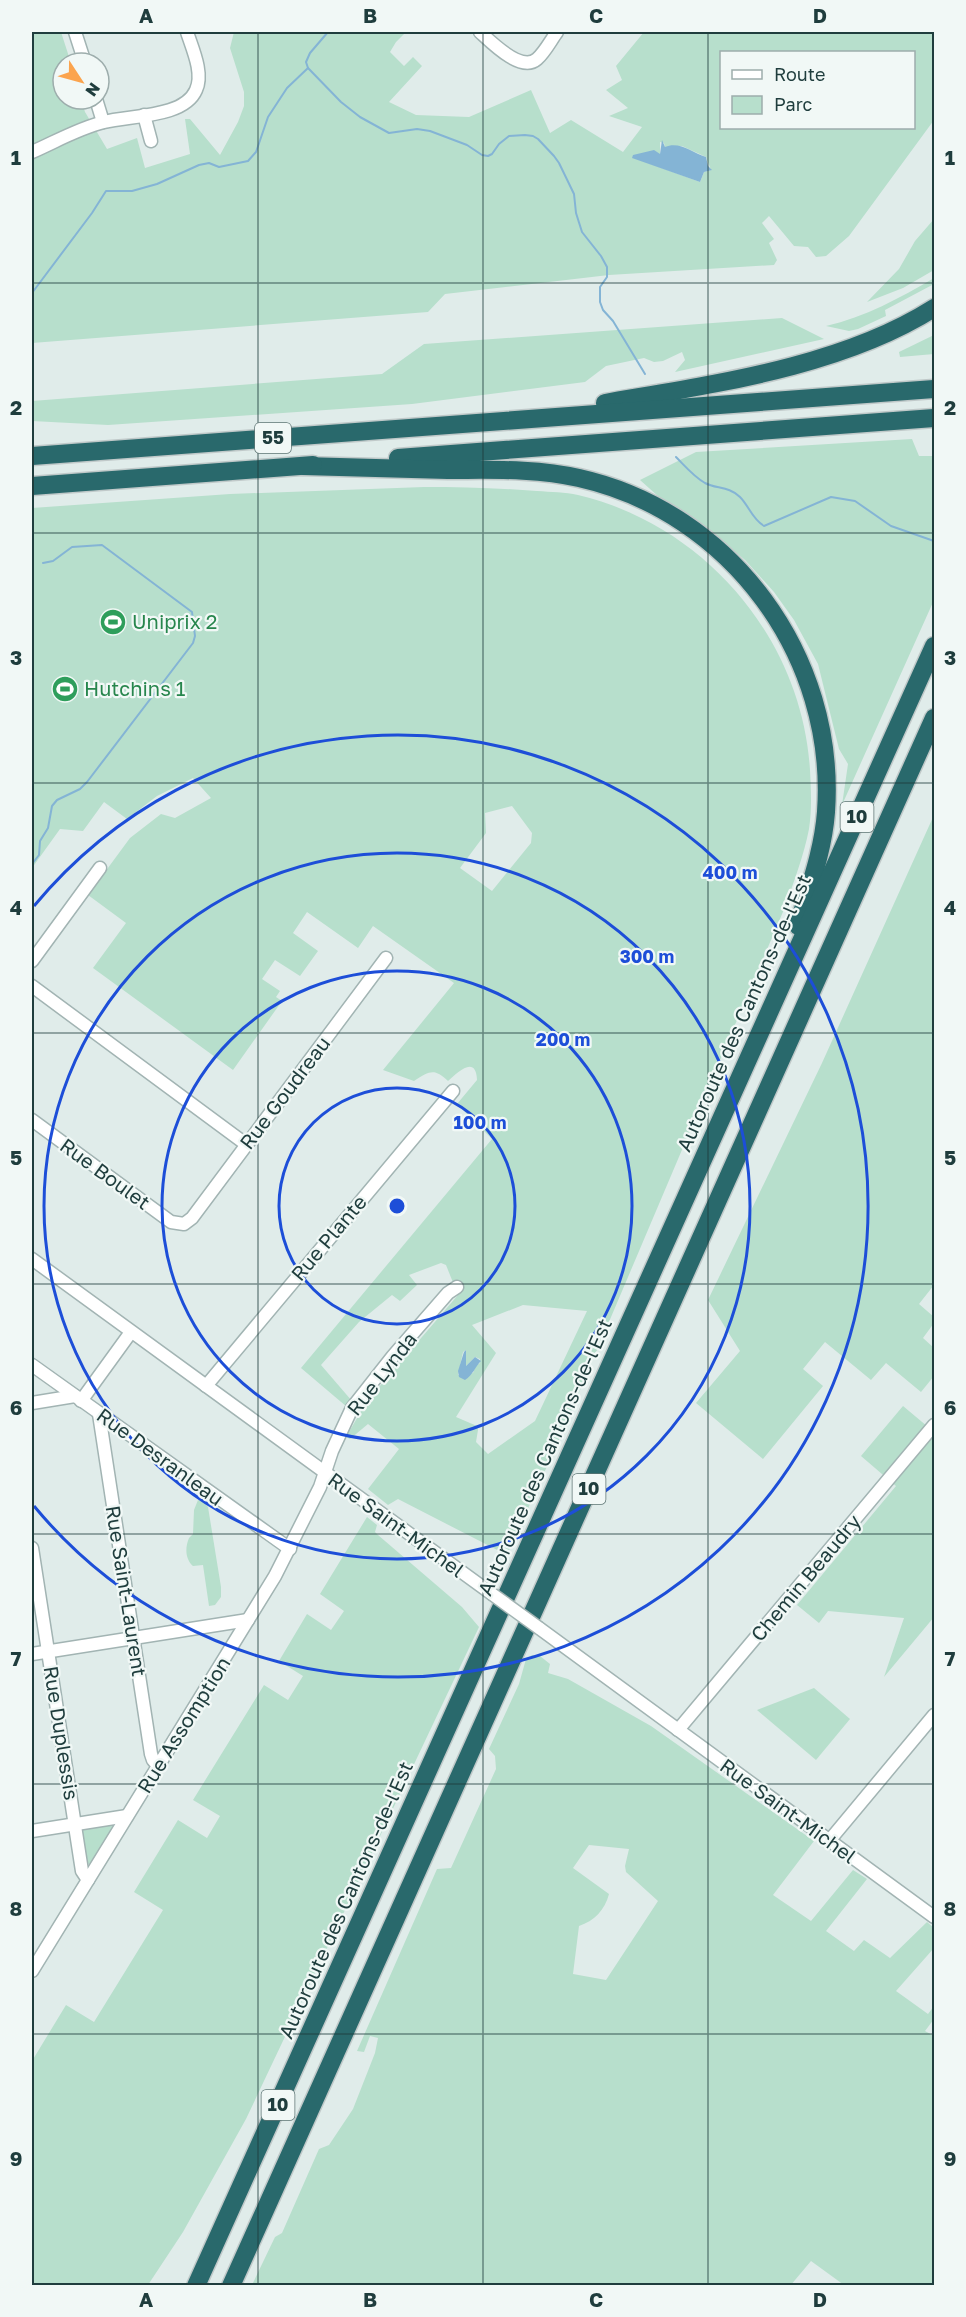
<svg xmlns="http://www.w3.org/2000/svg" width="966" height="2317" viewBox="0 0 966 2317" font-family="'Golos Text',sans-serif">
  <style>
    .green { fill: #b7dfcc; fill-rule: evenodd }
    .water { fill: #84b4d5 }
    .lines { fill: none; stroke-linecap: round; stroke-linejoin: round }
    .stream { stroke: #84b4d5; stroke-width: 2 }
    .minor-casing { stroke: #a2b4b3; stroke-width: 15 }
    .highway-casing { stroke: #c0c9c9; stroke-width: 21 }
    .minor { stroke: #fff; stroke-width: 12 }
    .highway { stroke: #29696c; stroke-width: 18 }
    .minor-bridge-casing { stroke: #a2b4b3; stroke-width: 15; stroke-linecap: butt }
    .minor-bridge { stroke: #fff; stroke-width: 12 }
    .grid { fill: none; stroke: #1f3d3d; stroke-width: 1.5; stroke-opacity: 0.55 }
    .ring { fill: none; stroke: #1d4ed8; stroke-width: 3 }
    .labels { text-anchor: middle; stroke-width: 4.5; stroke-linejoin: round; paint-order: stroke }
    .shield { fill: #f1f8f6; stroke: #5e7574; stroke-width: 1.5 }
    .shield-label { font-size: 18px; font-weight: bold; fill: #1f3d3d }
    .leisure-label { font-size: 20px; fill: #27864d; stroke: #f1f8f6; text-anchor: start }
    .street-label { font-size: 20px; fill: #1f3d3d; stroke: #f1f8f6 }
    .centre { fill: #1d4ed8; stroke: #f1f8f6; stroke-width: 3 }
    .ring-label { font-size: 18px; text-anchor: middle; font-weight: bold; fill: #1d4ed8; stroke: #f1f8f6; stroke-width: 4.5; stroke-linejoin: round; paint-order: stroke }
    .neatline { fill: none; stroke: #1f3d3d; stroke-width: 2 }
    .grid-label { font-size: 20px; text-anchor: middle; font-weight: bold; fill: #1f3d3d }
  </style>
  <rect width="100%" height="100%" fill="#e0ecea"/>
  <!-- green -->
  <g class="green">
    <path d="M32,32H61L71,63H63V99H81L85,112L107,149L137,138L145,168L190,154L185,119H190L220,155L238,122L244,106V92L230,48L234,32H406L396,42L390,52L404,66L413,57L422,66L389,102L416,115L469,117L531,90L550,133L571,120L623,152L642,127L609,116L628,108L606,90L622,80L616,66L644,32H934V120L849,236L826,256L816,257L808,247L794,246L769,216L762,223L774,239L769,243L777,260L774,265L609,275L445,294L428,312L32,343ZM722,52H914V128H722ZM660,142L664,143L665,147L682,146L706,157L711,170L704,172L700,182L632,157L660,154Z"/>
    <path d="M934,219V270L903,288L867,302L899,269L915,241Z"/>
    <path d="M934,278V284L885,310L886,316L858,329L849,331L826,326C865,317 900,298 934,278Z"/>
    <path d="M782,318L824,339L675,372L685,360L682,352L663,361L654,362L644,358L606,366L585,382L412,404L108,425L32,421V401L382,374L424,344Z"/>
    <path d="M934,335V354L900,357L899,352Z"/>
    <path d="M912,439L919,456H934V600L842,805L848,764L839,749L818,664L794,620L774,592L745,560L711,532L659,497L640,480L696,452Z"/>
    <path d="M424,487C462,487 500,488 537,491C551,492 565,492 578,495C705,525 802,639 810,770C811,789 812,810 809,829C804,855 794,881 785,907L558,1442L507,1555L398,1499L388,1505L368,1489L399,1449L368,1424L350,1439L346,1437L367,1401L458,1295L446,1265L441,1263L409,1275L417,1285L400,1301L392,1295L359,1322L321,1365L352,1401L347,1407L301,1368L492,1139L457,1104L477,1080C476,1054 457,1073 448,1081C434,1068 430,1071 414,1081L383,1070L454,983L373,926L358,948L307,912L293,933L318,951L300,976L275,960L262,979L280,991L276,997L282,1001L233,1070L93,968L126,923L88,895L130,838L161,814L175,818L211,798L193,778L157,796L127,819L104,802L83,831L60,829L32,868V508L230,494ZM512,806L532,833L531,843L492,891L460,868L486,833L485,813ZM523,1305L587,1311L535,1421L488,1454L476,1442L478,1430L477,1426L456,1417L496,1353L472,1325ZM466,1350V1366L475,1357L480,1359V1363L476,1365L473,1373L458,1375L463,1352Z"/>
    <path d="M934,815V1285L919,1304L934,1317V1323L923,1338L934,1348V1376L921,1392L886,1363L871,1380L825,1342L803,1369L823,1386L763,1459L696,1403L740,1351L708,1300L822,1063Z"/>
    <path d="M903,1406L934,1432V1617L884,1677L904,1618L828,1611L819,1623L797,1605L896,1486L861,1456Z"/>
    <path d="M198,1500L204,1502L208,1507L221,1587V1597L215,1605L209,1606L203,1565L193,1566C185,1559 185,1547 189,1538L193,1534L194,1510Z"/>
    <path d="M367,1517L377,1525L375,1532L378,1535L462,1607L479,1627L246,2119L183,2232L148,2285H32V2061L66,2005L94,2022L163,1910L134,1892L178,1820L207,1838L220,1816L193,1800L264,1685L288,1700L303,1676L279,1661L307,1614L331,1630L344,1611L320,1594Z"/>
    <path d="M532,1655L540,1656L550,1664L548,1673L568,1679L651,1726L814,1841L773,1895L811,1921L853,1870L867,1879L826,1931L854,1951L864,1940L890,1958L927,1922L934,1928V1948L896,1991L928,2014L934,2006V2019L925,2031L934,2036V2285H844L811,2261L790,2286L252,2285L275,2237L282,2233L319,2149L329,2145L353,2109L375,2053L378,2038L370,2036L364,2052L357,2051L437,1869L451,1868L496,1769L495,1756L489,1749L519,1684L526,1659ZM589,1845L629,1849L625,1866L626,1872L658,1901L606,1980L573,1974L579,1926C594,1921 605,1910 609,1894L573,1868Z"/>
    <path d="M814,1688L850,1719L816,1760L757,1710Z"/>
    <path d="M111,1824L113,1827L92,1863L88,1864L82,1830Z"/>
  </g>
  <!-- water -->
  <g class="water">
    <path d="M662,140L665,147C680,141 692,153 706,157L708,166L712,170L704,172L700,182L632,158L633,155L654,150L660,154Z"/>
    <path d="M466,1350V1366L475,1357L481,1361C475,1367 473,1375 465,1380L459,1377L458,1371L464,1352Z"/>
  </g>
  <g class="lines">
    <!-- stream -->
    <g class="stream">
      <path d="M328,32L310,53L306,62L308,68L341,102L360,117L389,133L417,129L430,131L467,145L482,155L488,156L492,154L499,144L509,136L525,135L533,136L538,139L554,156L559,163L574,194L576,213L582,232L601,256L607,267V277L600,287V302L603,310L613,321L645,374"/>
      <path d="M32,293L92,213L106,191H132L157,184L199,165L209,163L219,167L248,161L256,152L268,117L287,88L308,68"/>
      <path d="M676,457C685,466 693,476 705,483C716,489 729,486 740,497C749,506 752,519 764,526L831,497L855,501L891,526L934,541"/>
      <path d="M32,864L39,855L40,841L48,828L52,806L57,800L80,789L87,782L193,643L195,636L192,612L102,545L72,547L53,561L43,563"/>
    </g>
    <defs>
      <g id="minor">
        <path d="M75,32L85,63"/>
        <path d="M480,32C491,42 521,73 537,59C545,52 551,40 557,32"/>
        <path d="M96,99L103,122"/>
        <path d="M144,115L151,141"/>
        <path d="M32,152C55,142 79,128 104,122C130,115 184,118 196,90C204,73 192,48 187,32"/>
        <path d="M32,961L100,868"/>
        <path d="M32,986L247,1145"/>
        <path d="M32,1120L171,1222L184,1224L192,1218L386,958"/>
        <path d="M32,1259L492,1594"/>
        <path d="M32,1365L290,1549"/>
        <path d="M206,1386L453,1091"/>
        <path d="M81,1401L131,1332"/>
        <path d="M32,1403L75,1396"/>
        <path d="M99,1414L151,1754L153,1760L158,1766"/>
        <path d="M32,1548L82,1871L88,1880"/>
        <path d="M539,1628L934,1917"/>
        <path d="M32,1654L248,1620"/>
        <path d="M678,1730L934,1425"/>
        <path d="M32,1831L127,1816"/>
        <path d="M829,1841L934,1715"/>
        <path d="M32,1971L275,1576L320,1487L332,1451L352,1408L393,1356L448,1293L457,1287"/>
      </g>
      <g id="highway">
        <path d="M605,403C713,384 841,367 934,308"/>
        <path d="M32,456L934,389"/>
        <path d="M398,458L934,418"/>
        <path d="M303,466C351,467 400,469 448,470C492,470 536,468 579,478C731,512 837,657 826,812C823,852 809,888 798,926"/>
        <path d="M32,486L313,465"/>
        <path d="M196,2286L934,646"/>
        <path d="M231,2286L934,718"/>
      </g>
    </defs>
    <!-- minor casing -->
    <use href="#minor" class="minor-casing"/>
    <!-- highway casing -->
    <use href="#highway" class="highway-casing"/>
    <!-- minor -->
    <use href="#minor" class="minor"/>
    <!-- highway -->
    <use href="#highway" class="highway"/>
    <defs>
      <path id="minor-bridge" d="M492,1594L539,1628"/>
    </defs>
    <!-- minor-bridge casing -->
    <use href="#minor-bridge" class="minor-bridge-casing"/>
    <!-- minor-bridge -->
    <use href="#minor-bridge" class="minor-bridge"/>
  </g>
  <!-- grid -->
  <path class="grid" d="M258,32V2286M483,32V2286M708,32V2286M32,283H934M32,533H934M32,783H934M32,1033H934M32,1284H934M32,1534H934M32,1784H934M32,2034H934"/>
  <!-- distance rings -->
  <g class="ring">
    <circle cx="397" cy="1206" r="118"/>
    <circle cx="397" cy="1206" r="235"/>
    <circle cx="397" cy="1206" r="353"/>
    <path d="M34 906A471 471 0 1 1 34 1506"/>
  </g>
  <!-- icons -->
  <defs>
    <symbol id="stadium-disc" viewBox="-11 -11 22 22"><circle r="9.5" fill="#2e9e5b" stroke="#f1f8f6"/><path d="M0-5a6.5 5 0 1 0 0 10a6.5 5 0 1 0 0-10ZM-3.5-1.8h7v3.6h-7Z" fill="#fff"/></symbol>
  </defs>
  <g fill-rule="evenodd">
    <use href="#stadium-disc" x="98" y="607" width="30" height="30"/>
    <use href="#stadium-disc" x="50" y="674" width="30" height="30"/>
  </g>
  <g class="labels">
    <!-- shield labels -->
    <g class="shield">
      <rect x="255" y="423" width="36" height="30" rx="4.5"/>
      <rect x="840.5" y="802" width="33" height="30" rx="4.5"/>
      <rect x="572.5" y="1474" width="33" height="30" rx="4.5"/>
      <rect x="261.5" y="2090" width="33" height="30" rx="4.5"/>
    </g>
    <g class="shield-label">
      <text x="273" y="444">55</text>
      <text x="857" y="823">10</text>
      <text x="589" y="1495">10</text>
      <text x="278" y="2111">10</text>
    </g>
    <!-- leisure labels -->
    <g class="leisure-label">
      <text x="132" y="629">Uniprix 2</text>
      <text x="84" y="696">Hutchins 1</text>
    </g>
    <!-- street labels -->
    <g class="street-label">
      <text transform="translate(744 1013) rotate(-66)" y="7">Autoroute des Cantons-de-l'Est</text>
      <text transform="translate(285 1093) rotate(-53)" y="7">Rue Goudreau</text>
      <text transform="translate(105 1174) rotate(36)" y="7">Rue Boulet</text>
      <text transform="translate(329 1238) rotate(-50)" y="7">Rue Plante</text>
      <text transform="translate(382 1374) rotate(-52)" y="7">Rue Lynda</text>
      <text transform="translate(160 1457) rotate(36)" y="7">Rue Desranleau</text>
      <text transform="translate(545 1457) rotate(-66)" y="7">Autoroute des Cantons-de-l'Est</text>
      <text transform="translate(396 1525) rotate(36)" y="7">Rue Saint-Michel</text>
      <text transform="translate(806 1578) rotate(-50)" y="7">Chemin Beaudry</text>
      <text transform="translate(126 1591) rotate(81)" y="7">Rue Saint-Laurent</text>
      <text transform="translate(184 1725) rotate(-58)" y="7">Rue Assomption</text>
      <text transform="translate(61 1733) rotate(81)" y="7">Rue Duplessis</text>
      <text transform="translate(788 1811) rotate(36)" y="7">Rue Saint-Michel</text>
      <text transform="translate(346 1900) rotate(-66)" y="7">Autoroute des Cantons-de-l'Est</text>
    </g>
  </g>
  <circle cx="397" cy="1206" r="9" class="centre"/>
  <g class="ring-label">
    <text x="730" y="879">400 m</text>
    <text x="647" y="963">300 m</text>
    <text x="563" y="1046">200 m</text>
    <text x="480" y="1129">100 m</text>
  </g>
  <!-- border -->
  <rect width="966" height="2317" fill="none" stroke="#f1f8f6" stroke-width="66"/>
  <!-- legend -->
  <rect x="720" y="51" width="195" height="78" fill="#f1f8f6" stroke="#9dadac" stroke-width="1.5"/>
  <rect x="732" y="70" width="30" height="9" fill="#ffffff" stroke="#9dadac" stroke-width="1.5"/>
  <text x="774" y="81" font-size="18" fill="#1f3d3d">Route</text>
  <rect x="732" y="96" width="30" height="18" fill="#b7dfcc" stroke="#9dadac" stroke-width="1.5"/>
  <text x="774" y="111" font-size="18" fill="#1f3d3d">Parc</text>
  <!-- north arrow -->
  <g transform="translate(81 81) rotate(126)"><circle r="28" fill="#f1f8f6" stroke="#9dadac" stroke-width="1.5"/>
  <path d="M0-4.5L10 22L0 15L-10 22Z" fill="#fba44e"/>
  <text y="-9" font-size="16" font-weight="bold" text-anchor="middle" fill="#1f3d3d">N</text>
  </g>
  <rect x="33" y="33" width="900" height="2251" class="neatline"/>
  <g class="grid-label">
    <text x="146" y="23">A</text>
    <text x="370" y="23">B</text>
    <text x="596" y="23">C</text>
    <text x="820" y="23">D</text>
    <text x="16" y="165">1</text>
    <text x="950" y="165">1</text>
    <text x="16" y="415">2</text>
    <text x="950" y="415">2</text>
    <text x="16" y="665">3</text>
    <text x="950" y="665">3</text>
    <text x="16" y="915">4</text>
    <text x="950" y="915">4</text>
    <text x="16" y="1165">5</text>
    <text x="950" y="1165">5</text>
    <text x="16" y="1415">6</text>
    <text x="950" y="1415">6</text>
    <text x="16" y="1666">7</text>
    <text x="950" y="1666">7</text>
    <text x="16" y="1916">8</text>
    <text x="950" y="1916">8</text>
    <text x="16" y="2166">9</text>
    <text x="950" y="2166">9</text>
    <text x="146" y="2307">A</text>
    <text x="370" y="2307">B</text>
    <text x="596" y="2307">C</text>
    <text x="820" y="2307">D</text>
  </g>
</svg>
